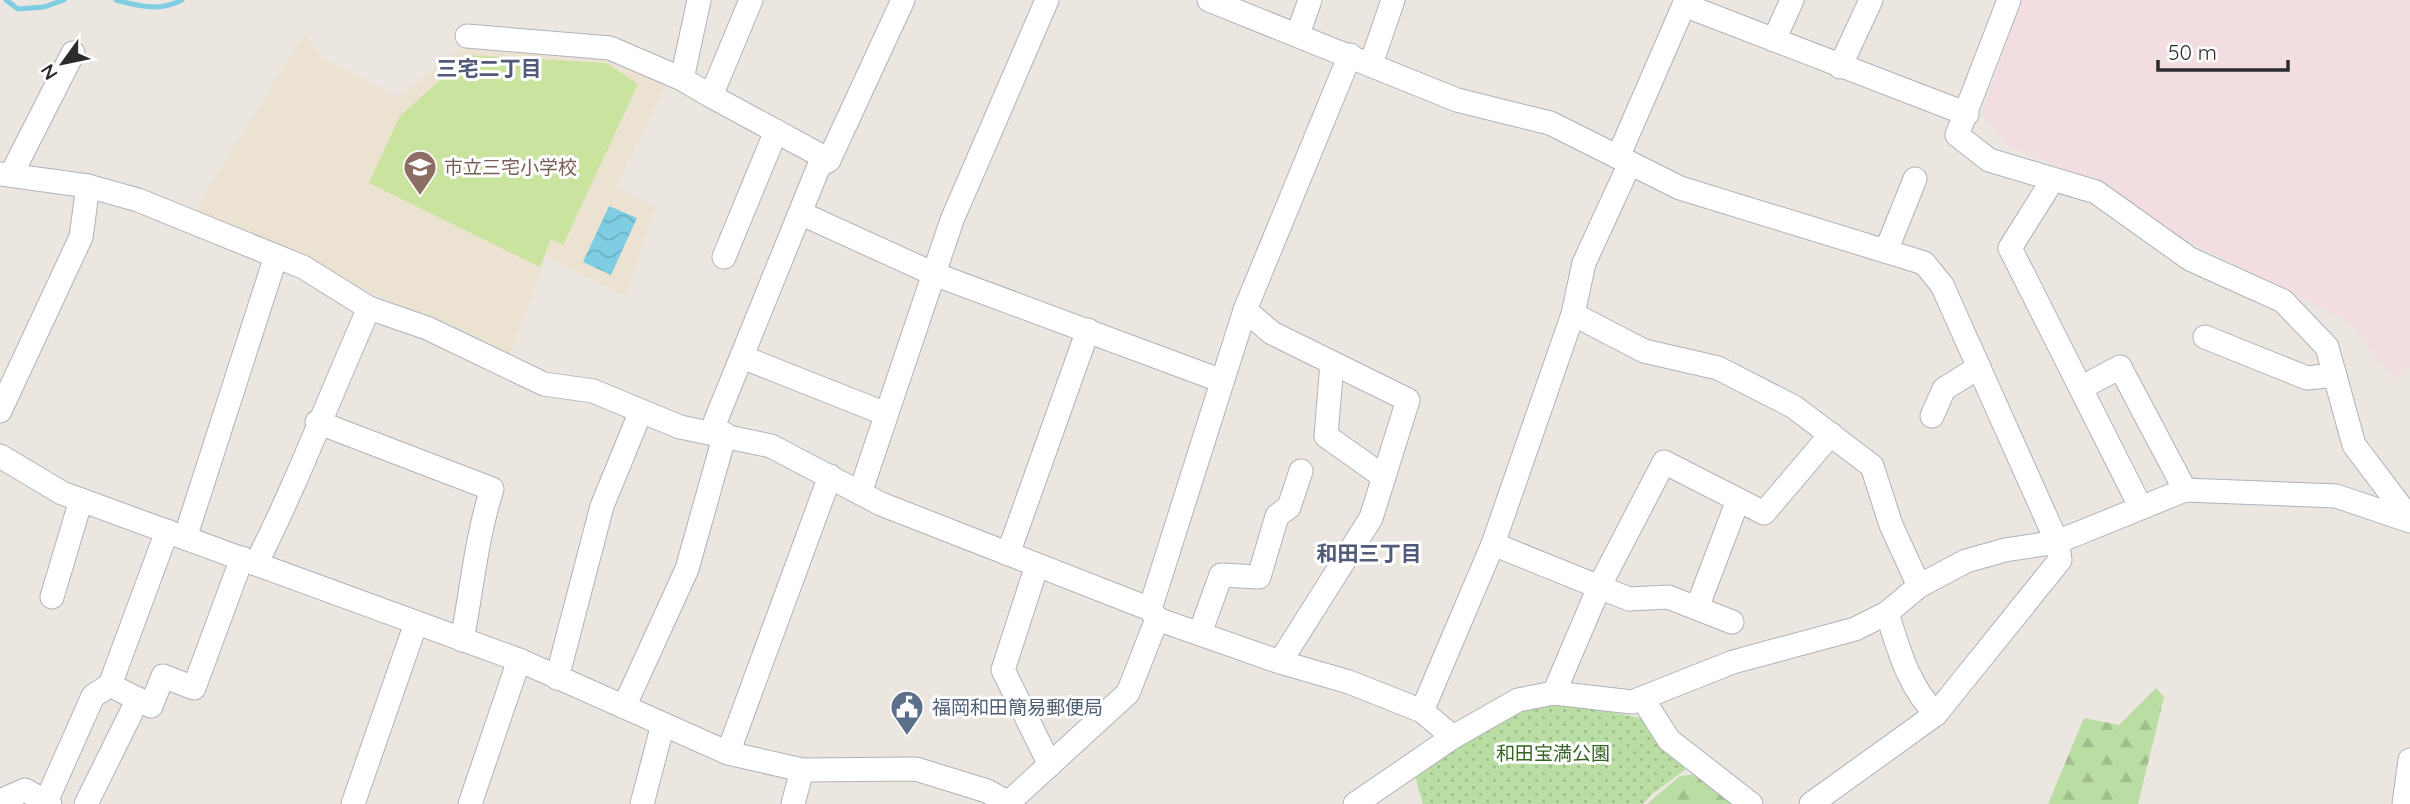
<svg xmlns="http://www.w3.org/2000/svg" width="2410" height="804" viewBox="0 0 2410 804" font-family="Quicksand,'Noto Sans JP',sans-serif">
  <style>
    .education { fill: #ece2d1 }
    .medical { fill: #f2dee0 }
    .forest { fill: url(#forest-firs) }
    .park { fill: url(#park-dots) }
    .pitch { fill: #cae39f }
    .water { fill: url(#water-waves) }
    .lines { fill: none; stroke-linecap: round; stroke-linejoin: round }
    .stream { stroke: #7ecde3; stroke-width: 5 }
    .minor-casing { stroke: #b0b2bb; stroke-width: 25 }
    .minor { stroke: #fff; stroke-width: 23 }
    .labels { text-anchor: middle; stroke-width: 6; stroke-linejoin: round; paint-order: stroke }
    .education-label { font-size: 19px; fill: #785e54; stroke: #fff; text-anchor: start }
    .service-label { font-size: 19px; fill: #4e5e75; stroke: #fff; text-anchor: start }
    .park-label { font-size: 19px; fill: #336322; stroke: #fff }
    .neighbourhood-label { font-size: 21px; font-weight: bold; fill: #515a78; stroke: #fff }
  </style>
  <defs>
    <pattern id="forest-firs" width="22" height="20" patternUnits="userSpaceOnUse" patternTransform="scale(1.75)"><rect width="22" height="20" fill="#b9dda2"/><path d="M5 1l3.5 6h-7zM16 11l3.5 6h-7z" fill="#9fbe8c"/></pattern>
    <pattern id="park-dots" width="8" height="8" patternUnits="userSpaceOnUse" patternTransform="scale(1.75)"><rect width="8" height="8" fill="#b9dda2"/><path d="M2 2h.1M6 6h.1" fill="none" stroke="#9fbe8c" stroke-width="1.8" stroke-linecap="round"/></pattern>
    <pattern id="water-waves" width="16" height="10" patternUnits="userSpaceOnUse" patternTransform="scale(1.75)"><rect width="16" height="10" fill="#7ecde3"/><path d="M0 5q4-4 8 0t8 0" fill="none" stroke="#6db0c3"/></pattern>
  </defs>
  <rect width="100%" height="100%" fill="#ece6e0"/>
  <!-- education -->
  <path class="education" d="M305,33L323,59L398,97L466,44L613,57L667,82L616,187L656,207L625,296L546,256L509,358L195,210Z"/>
  <!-- medical -->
  <path class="medical" d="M2021,0H2410V367L2396,380L2347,321L2157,226L2103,185L2008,146L1982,114Z"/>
  <!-- forest -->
  <g class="forest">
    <path d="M2156,688L2164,697L2138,804H2048L2084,718L2119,725Z"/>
    <path d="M1705,773L1741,804H1647L1680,776Z"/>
  </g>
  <!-- park -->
  <path class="park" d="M1562,703L1646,719L1693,764L1652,794L1643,804H1423L1413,769L1518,705Z"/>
  <!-- pitch -->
  <path class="pitch" d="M468,55L606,63L638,84L563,245L551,239L540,267L369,183L400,116Z"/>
  <!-- water -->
  <path class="water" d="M609,206L637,218L611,275L583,262Z"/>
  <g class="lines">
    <!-- stream -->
    <g class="stream">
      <path d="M6,0L18,9L44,7L64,0"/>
      <path d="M116,0C139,6 159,12 182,0"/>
    </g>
    <defs>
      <g id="minor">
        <path d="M751,0L711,96L829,160"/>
        <path d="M1209,0L1457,100L1550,123L1680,188L1924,263L1942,285L2057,542L2005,550L1966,561L1919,586L1887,613L1855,629L1733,662L1632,702L1554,693L1518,700L1453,737L1355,804"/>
        <path d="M2009,0L1957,135L1989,160L2096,192L2190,259L2283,301L2327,347L2354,445L2410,519"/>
        <path d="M1298,34L1310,0"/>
        <path d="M467,36L610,48L682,79L711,96"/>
        <path d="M1774,40L1792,0"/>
        <path d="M1371,64L1393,0"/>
        <path d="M1840,67L1871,0"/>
        <path d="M682,79L699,0"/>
        <path d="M1618,157L1684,5L1967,114"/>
        <path d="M0,174L88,186L138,200L303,267L369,308"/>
        <path d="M11,175L73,53"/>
        <path d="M2052,181L2010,248L2140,506"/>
        <path d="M800,213L934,274L1222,381"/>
        <path d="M1886,251L1915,179"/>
        <path d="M724,257L776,131"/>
        <path d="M1245,310L1272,333L1408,400L1371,518L1280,662"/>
        <path d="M1573,314L1644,351L1718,368L1794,407L1872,466L1891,525L1919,586"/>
        <path d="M2205,337L2307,378L2335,375"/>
        <path d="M742,357L886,414"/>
        <path d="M1332,363L1326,436L1384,477"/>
        <path d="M2081,388L2120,367L2185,490"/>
        <path d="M0,411L81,237L88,186"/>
        <path d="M1932,416L1944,389L1979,367"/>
        <path d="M317,422L492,489C476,539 472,589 462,640"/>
        <path d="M711,432L819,166L829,160L903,0"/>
        <path d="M0,456L62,493L519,660L728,753L802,770L916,769L987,791L1010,804"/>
        <path d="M860,493L952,220L1047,0"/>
        <path d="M167,531L110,685L151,706L163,676L194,688L242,558"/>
        <path d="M185,538L276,256"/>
        <path d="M1493,544L1629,599L1668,597L1732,622"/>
        <path d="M1008,554L1088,330"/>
        <path d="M256,564C298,481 331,393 369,308L427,328L544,384L593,391L680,427L771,446L881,504L1150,609L1157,619L1128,693L1008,803"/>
        <path d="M1037,565L1003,670L1050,765"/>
        <path d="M52,597L81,500"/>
        <path d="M1697,608L1738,500"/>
        <path d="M1150,609L1245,310L1350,55"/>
        <path d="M1887,613C1899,650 1908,686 1936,714"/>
        <path d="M1157,619L1280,662L1349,682L1422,711L1453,737"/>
        <path d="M1200,633L1221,575L1259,577L1277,516L1289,507L1301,471"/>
        <path d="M557,678L602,506L641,411"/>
        <path d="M1554,693L1600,585L1664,462L1764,513L1831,434"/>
        <path d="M1642,698L1669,740L1751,804"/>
        <path d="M624,707L687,569L725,434"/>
        <path d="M1422,711L1493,544L1573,314L1584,263L1630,163"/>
        <path d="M728,753L830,476"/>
        <path d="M0,801L25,790L50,804"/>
        <path d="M46,802L93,696L110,685"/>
        <path d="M86,804L138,699"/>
        <path d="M353,804L416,623"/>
        <path d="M470,804L519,660"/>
        <path d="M642,804L663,724"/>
        <path d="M793,804L802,770"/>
        <path d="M1811,804L1936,714L2060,560L2057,542L2185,490L2336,496L2410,521"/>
        <path d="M2404,804L2410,760"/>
      </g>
    </defs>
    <!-- minor casing -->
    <use href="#minor" class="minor-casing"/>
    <!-- minor -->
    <use href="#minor" class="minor"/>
  </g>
  <!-- icons -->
  <defs>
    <symbol id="school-pin" viewBox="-11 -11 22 30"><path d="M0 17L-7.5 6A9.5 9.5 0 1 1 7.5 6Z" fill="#8d6e63" stroke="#fff"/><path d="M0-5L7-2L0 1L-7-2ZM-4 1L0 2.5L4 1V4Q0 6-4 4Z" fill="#fff"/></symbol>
    <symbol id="civic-pin" viewBox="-11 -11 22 30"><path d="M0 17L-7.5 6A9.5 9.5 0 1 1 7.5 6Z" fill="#5c6f8a" stroke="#fff"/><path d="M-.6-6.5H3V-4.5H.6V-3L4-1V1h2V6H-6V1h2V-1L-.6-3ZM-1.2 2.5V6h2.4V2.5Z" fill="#fff"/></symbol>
  </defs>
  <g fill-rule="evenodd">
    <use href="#school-pin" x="401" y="148" width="38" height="52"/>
    <use href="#civic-pin" x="888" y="688" width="38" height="52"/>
  </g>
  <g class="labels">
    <!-- education labels -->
    <g class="education-label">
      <text x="444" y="174">市立三宅小学校</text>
    </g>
    <!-- service labels -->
    <g class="service-label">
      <text x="932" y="714">福岡和田簡易郵便局</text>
    </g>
    <!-- park labels -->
    <g class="park-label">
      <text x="1553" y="760">和田宝満公園</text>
    </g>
    <!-- neighbourhood labels -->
    <g class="neighbourhood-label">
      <text x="489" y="76">三宅二丁目</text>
      <text x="1369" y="561">和田三丁目</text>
    </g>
  </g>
  <!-- north arrow -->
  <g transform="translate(63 63) rotate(237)" stroke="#ffffff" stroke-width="5" paint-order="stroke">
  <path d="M0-5L12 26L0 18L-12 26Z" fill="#2c2c2c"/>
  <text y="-10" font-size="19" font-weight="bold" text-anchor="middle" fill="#2c2c2c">N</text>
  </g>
  <!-- scale -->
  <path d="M2158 60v10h130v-10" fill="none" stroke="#2c2c2c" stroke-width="3.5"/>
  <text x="2168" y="60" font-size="21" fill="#2c2c2c" stroke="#ffffff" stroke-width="5" paint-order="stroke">50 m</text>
</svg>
